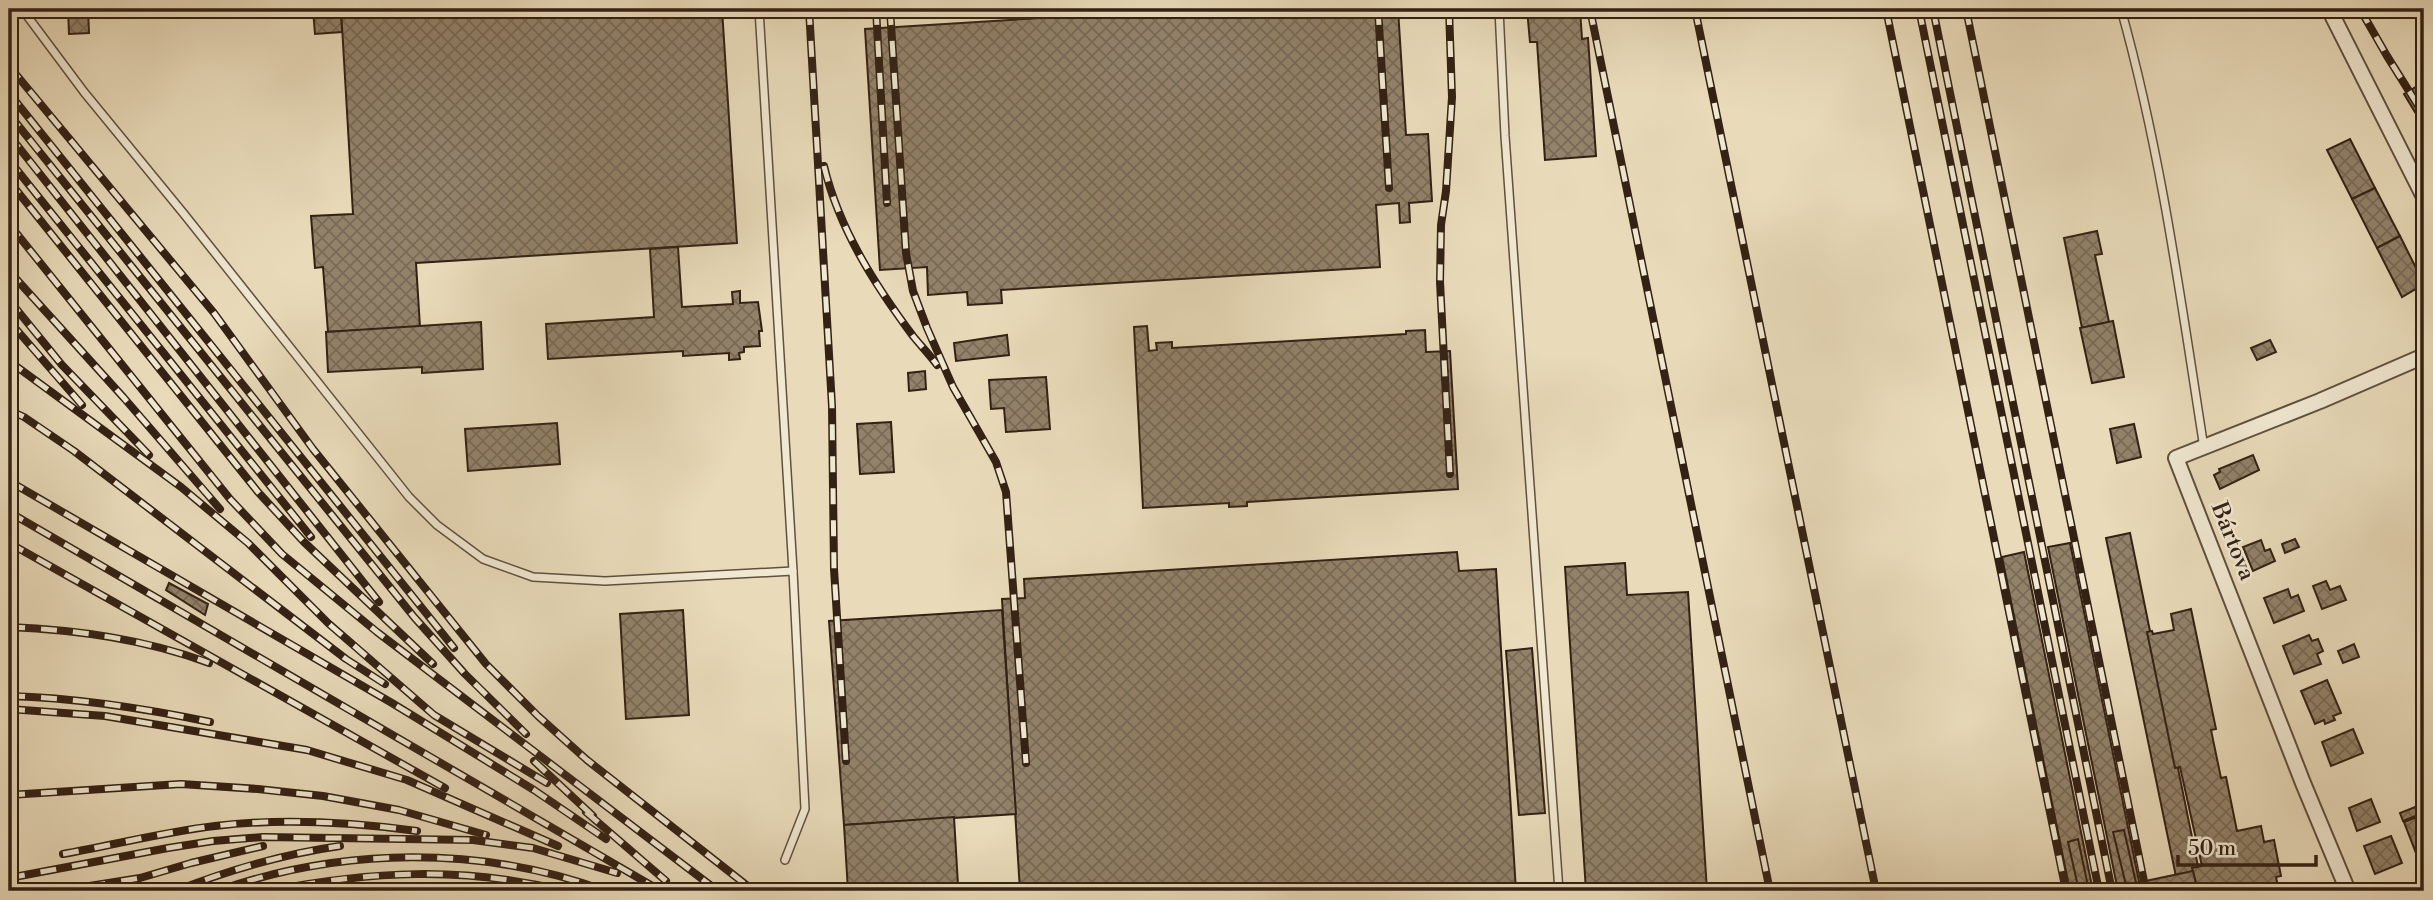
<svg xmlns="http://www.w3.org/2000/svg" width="2433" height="900" viewBox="0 0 2433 900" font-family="'Libre Bodoni',serif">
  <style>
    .building { fill: url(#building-cross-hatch); stroke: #332114; stroke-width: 2 }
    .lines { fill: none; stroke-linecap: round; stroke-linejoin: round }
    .service-casing { stroke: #60503e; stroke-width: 10 }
    .minor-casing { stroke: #60503e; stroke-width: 18 }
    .service { stroke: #f1e8d2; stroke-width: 7 }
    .minor { stroke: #f1e8d2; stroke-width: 14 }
    .rail-casing { stroke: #332114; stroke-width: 8 }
    .rail { stroke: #f1e8d2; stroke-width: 5; stroke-dasharray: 16; stroke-linecap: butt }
    .labels { text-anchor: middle; stroke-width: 5; stroke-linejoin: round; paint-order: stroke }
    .street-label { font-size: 23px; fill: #332114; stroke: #f1e8d2 }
  </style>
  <defs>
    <pattern id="building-cross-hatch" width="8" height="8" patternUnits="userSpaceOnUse" patternTransform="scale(1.75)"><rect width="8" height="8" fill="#92826a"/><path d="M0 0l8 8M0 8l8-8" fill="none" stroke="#786a56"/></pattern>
  </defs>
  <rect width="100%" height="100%" fill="#e9dbba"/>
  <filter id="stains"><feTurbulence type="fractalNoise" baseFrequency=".00286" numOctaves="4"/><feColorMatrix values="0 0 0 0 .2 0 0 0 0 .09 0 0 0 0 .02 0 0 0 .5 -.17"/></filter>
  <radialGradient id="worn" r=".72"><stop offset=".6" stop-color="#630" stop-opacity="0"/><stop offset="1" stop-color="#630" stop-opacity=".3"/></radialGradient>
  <!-- building -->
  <g class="building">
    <path d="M68,9H88L89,33L69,34Z"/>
    <path d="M313,9H341L342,32L315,34Z"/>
    <path d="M341,9H722L737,243L416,263L420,327L328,332L323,267L315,268L311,216L353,214Z"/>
    <path d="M1003,9H1109V12L1004,18Z"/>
    <path d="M1112,9H1181L1112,13Z"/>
    <path d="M1185,9H1398L1406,135L1428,134L1432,201L1409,203L1410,222L1400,223L1399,203L1376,205L1380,267L1001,290L1002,303L968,305L967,292L928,295L927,267L880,270L865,29Z"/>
    <path d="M1398,9H1429V11L1399,13Z"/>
    <path d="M1527,9H1580L1582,39L1588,38L1596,156L1545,160L1537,42H1530Z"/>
    <path d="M2424,82V127L2404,94Z"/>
    <path d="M2350,139L2375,188L2352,199L2327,150Z"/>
    <path d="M2375,188L2400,236L2377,248L2352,199Z"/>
    <path d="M2097,231L2102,254L2095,255L2109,322L2082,328L2064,238Z"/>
    <path d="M2400,236L2424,284L2402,297L2377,248Z"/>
    <path d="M678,247L682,307L733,304L732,292L740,291V303L758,302L762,331H759L760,346L744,347V352L739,353L740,359L729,360V353L683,356V351L548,359L546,324L654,317L650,249Z"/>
    <path d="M2113,321L2124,377L2092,383L2080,328Z"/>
    <path d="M481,322L483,369L422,373V367L328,372L326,332Z"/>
    <path d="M1147,326L1149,351L1157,350L1156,343L1172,342V348L1406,334V331L1425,330L1426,352L1450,351L1458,489L1247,502V506L1229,507V503L1143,508L1134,327Z"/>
    <path d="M1007,335L1009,355L956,361L954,343Z"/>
    <path d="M2270,340L2276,352L2257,360L2251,348Z"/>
    <path d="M925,371L926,389L909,391L908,373Z"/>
    <path d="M1046,377L1050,429L1006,432L1004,408L991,409L989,380Z"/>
    <path d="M891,422L894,472L860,474L857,424Z"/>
    <path d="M557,423L560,464L468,471L465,429Z"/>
    <path d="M2134,424L2141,457L2117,463L2110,429Z"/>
    <path d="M2253,455L2259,470L2220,489L2214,475L2220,472L2219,469Z"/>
    <path d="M2130,533L2203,891H2179L2106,538Z"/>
    <path d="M2295,539L2299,547L2285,553L2282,544Z"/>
    <path d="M2261,540L2265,551L2270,549L2275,561L2253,571L2243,547Z"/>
    <path d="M2070,543L2141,891H2118L2048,547Z"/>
    <path d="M1457,552L1459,571L1496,569L1516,891H1020L1002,599L1025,598L1024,579Z"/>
    <path d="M2024,552L2093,891H2070L2002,557Z"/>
    <path d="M1625,563L1627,595L1688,592L1707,891H1586L1565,567Z"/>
    <path d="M2326,581L2330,590L2340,586L2346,600L2322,609L2313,586Z"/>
    <path d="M169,583L208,604L205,615L166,590Z"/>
    <path d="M2288,589L2291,598L2298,595L2304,611L2274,623L2264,598Z"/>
    <path d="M2191,609L2216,729L2211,730L2221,778L2226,777L2237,831L2261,826L2264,842L2274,840L2281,876L2276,877L2278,887L2272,888V891H2208L2207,886L2197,888L2192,868L2202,866L2180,767L2175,768L2147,632L2152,631L2153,634L2174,630L2171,614Z"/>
    <path d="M683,610L689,715L626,719L620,614Z"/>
    <path d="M1002,610L1016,814L844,825L829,621Z"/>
    <path d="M2309,635L2312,641L2318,639L2323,651L2317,654L2321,664L2294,674L2283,646Z"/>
    <path d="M2354,644L2359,657L2343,663L2338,651Z"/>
    <path d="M1532,648L1545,813L1519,815L1506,651Z"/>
    <path d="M2327,680L2341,713L2333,716L2335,720L2325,724L2324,720L2315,724L2301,691Z"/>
    <path d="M2353,729L2363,753L2331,766L2322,742Z"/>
    <path d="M2371,799L2380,822L2357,831L2349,808Z"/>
    <path d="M2415,807L2418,815L2403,821L2400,813Z"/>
    <path d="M2419,816L2424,829V849L2416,853L2404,822Z"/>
    <path d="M954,817L958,885L848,891L844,825Z"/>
    <path d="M2124,830L2136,883L2193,871L2197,888L2180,891H2094L2126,885L2113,832Z"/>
    <path d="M2391,836L2402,863L2375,874L2364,846Z"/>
    <path d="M2078,839L2089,891H2079L2068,842Z"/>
  </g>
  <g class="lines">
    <defs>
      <g id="service">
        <path d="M22,9L84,92L184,214L409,497L437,525L483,559L533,577L605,581L793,571"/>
        <path d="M759,9L793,571L805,809L785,860"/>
        <path d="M1499,9L1505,136L1559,891"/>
        <path d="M2121,9C2161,152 2181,301 2204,448"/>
      </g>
      <g id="minor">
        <path d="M2329,9L2424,197"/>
        <path d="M2348,891L2303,783L2176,458L2320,401L2424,356"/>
      </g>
    </defs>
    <!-- service casing -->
    <use href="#service" class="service-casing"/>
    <!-- minor casing -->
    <use href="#minor" class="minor-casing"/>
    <!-- service -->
    <use href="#service" class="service"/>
    <!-- minor -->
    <use href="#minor" class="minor"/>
    <defs>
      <g id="rail">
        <path d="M809,9L832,406L834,569L846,761"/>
        <path d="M876,9L887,203"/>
        <path d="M890,9L906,253L913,291L927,328L953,387L996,462L1006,492L1026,763"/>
        <path d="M1378,9L1389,188"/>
        <path d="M1449,9L1452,97L1446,191L1441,225L1440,282L1450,474"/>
        <path d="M1590,9L1770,891"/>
        <path d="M1695,9L1876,891"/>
        <path d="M1886,9L2066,891"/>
        <path d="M1919,9L2099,891"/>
        <path d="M1933,9L2112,891"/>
        <path d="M1966,9L2146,891"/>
        <path d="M2360,9L2387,56L2424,115"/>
        <path d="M9,66L214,313L313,449L486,664L538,716L587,760L754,891"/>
        <path d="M9,93L454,648"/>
        <path d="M9,114L414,617L465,674L526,734"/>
        <path d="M9,135L379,602"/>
        <path d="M9,160L311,537"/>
        <path d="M824,166C839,229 875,285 913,336C921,346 930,355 937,365"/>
        <path d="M9,181L258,492L304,542L433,664"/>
        <path d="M9,224L230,499L282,554L377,632L718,891"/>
        <path d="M9,271L124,398L220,509"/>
        <path d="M9,300L62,365L149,455"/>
        <path d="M9,321L82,405"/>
        <path d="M9,361L181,487L248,543L328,623L434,715L547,783"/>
        <path d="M9,410L24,417L74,451L346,659L385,684"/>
        <path d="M9,481L392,703L534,790L606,839"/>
        <path d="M9,512L661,891"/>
        <path d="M9,543L445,788"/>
        <path d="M9,627C78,630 144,639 209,663"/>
        <path d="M9,696C77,698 143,708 210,722"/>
        <path d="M9,709L105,716L307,750L407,780L558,846"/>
        <path d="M534,761L593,816"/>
        <path d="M9,795L181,784L258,789L323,796L399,810L486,835"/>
        <path d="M586,812L666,881"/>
        <path d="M63,854C113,845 164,832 215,826C282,818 350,822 417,831"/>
        <path d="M9,878L168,848L213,841L263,837L473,840L533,848L617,873"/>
        <path d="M58,891L140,878L191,863L263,846"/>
        <path d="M175,891C229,870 283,854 340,846"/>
        <path d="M217,891C342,847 481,845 606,891"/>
        <path d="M268,891C370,871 463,866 565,891"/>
      </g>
    </defs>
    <!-- rail casing -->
    <use href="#rail" class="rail-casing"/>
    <!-- rail -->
    <use href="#rail" class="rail"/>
  </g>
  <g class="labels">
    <!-- street labels -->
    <g class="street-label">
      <text transform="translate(2234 541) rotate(68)" y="8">Bártova</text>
    </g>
  </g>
  <!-- margin -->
  <rect width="2433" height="900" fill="none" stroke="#e9dbba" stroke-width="35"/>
  <rect x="10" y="10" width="2412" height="879" fill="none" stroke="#332114" stroke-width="3.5"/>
  <rect x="18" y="18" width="2398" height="865" fill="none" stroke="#332114" stroke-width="2"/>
  <!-- scale -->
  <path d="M2178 855v10h138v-10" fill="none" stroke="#332114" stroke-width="3.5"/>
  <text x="2188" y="855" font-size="21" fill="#332114" stroke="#f1e8d2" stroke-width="5" paint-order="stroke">50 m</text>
  <rect width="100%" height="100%" filter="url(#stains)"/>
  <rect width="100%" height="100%" fill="url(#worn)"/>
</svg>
